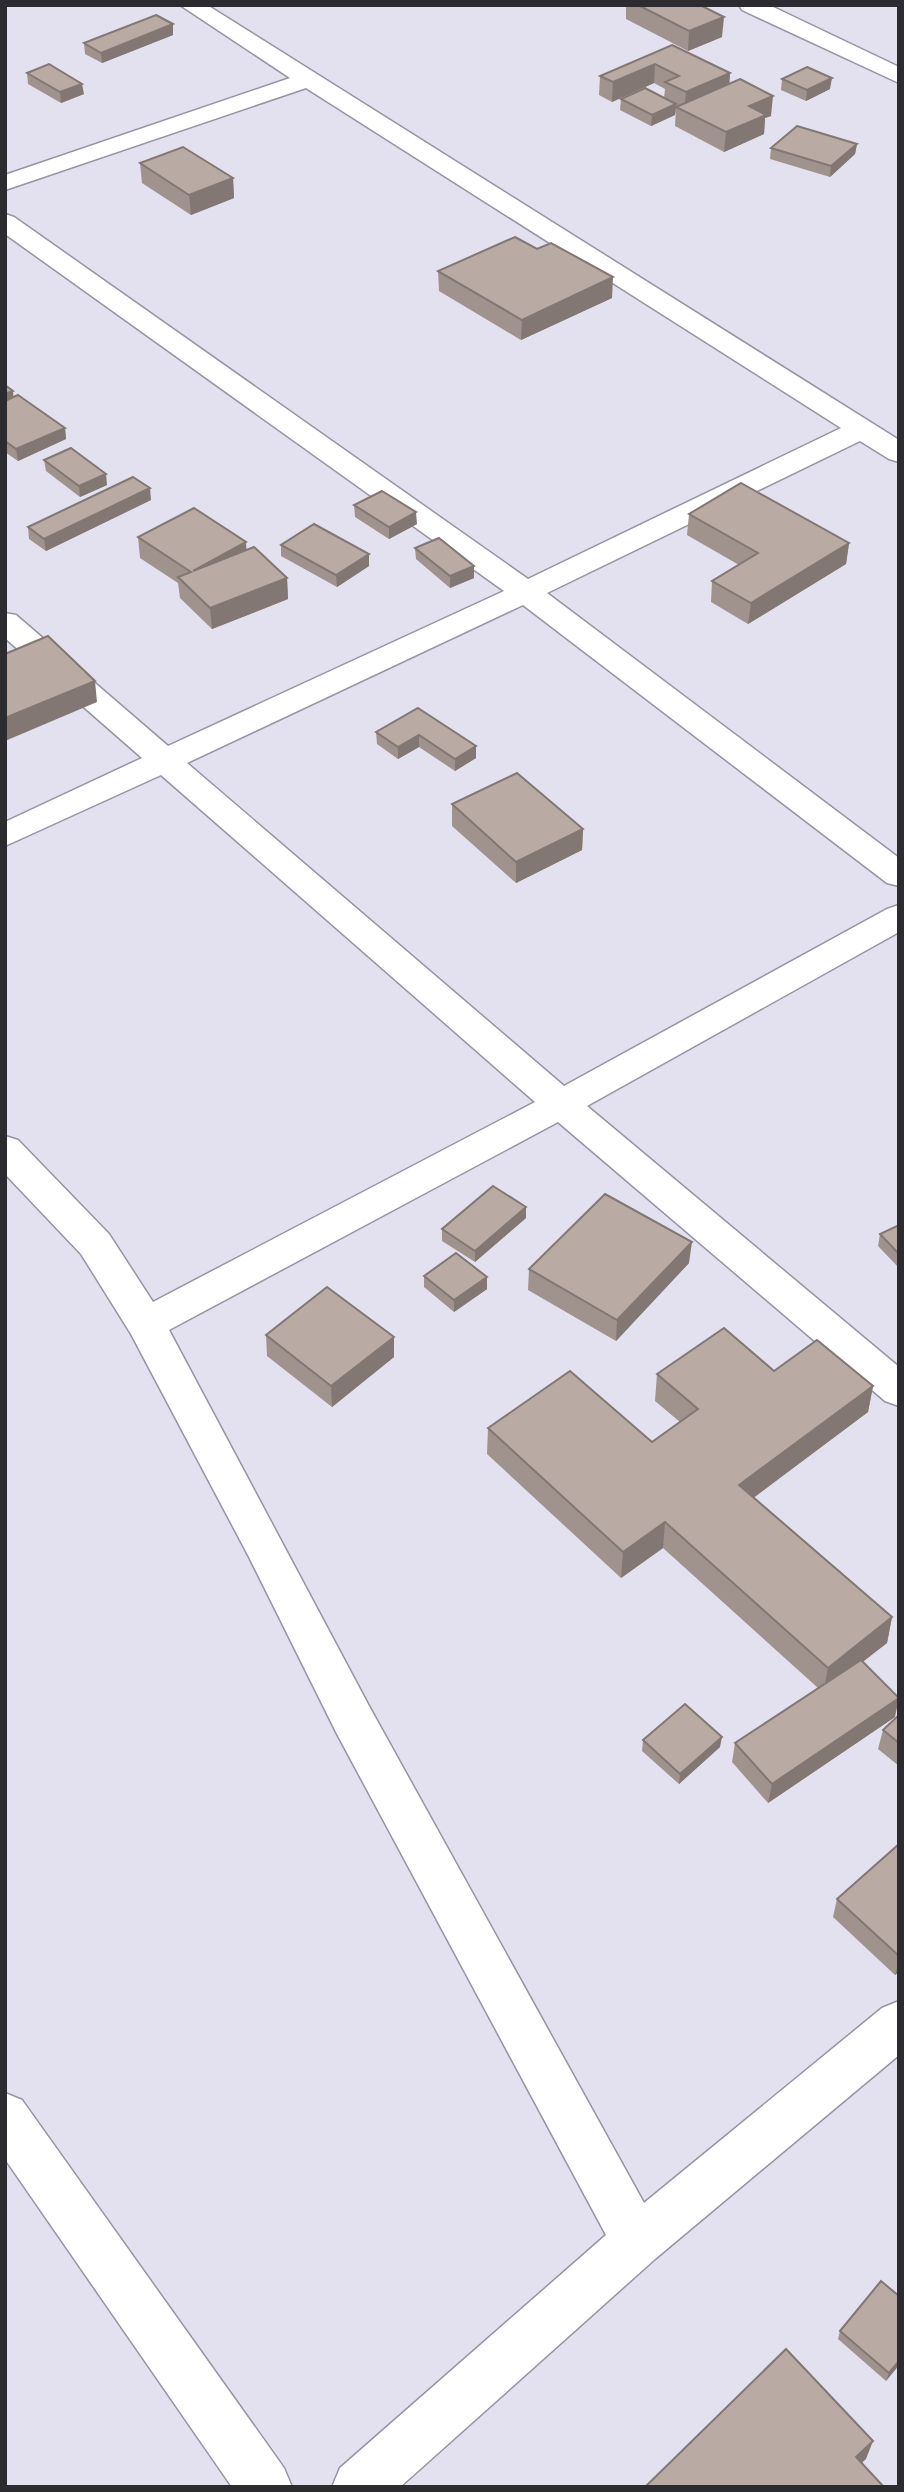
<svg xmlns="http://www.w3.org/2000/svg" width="904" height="2492" viewBox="0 0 904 2492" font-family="'Noto Serif',serif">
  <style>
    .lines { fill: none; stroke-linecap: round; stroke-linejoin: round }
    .minor-casing { stroke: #9694a2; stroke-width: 3 }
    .minor { fill: #fff; fill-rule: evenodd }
    .wall { fill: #a0928d }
    .shaded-wall { fill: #827773 }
    .building { fill: #baaaa4; stroke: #827773; stroke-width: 2 }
  </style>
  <rect width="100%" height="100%" fill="#e3e1f0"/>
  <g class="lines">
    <defs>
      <g id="minor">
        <path d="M180,5H207L899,440V462L889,459L860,441L547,593L899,858V886L887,883L523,605L187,763L564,1086L887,909L899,905V932L587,1106L899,1367V1406L885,1401L558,1122L169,1330L369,1706L644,2203L882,2008L899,2001V2055L655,2259L400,2487H332L340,2468L606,2235L337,1734L249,1557L131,1334L81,1254L5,1174V1136L18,1140L109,1234L153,1302L535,1102L161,775L5,846V822L142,758L5,638V613L16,615L168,746L504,591L5,234V214L14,217L528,579L841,428L306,88L5,190V175L290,78Z"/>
        <path d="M739,5H769L899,67V83L742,10Z"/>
        <path d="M5,2093L22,2100L284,2468L292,2487H232L5,2159Z"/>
      </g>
    </defs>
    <!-- minor casing -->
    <use href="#minor" class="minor-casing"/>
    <!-- minor -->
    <use href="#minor" class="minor"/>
  </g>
  <!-- wall -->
  <g class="wall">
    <path d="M626,5H700L722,37L688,51L626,19Z"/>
    <path d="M173,35L102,63L85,54L84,43Z"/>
    <path d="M672,45L730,73L729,84L771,116L765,118L764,134L724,152L675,126L676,108L675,115L651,126L620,110L621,99L664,98L665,89L654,83L612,102L599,95L600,76Z"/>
    <path d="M27,73L84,94L61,103L28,84Z"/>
    <path d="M782,79L830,89L806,101L781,90Z"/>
    <path d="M857,144L855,154L830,177L770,159L771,148Z"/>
    <path d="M140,163L233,178L234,198L191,215L142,183Z"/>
    <path d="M537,249L612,298L521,340L439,291L438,271Z"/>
    <path d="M5,385L14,397L65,428L66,439L18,461L5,452Z"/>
    <path d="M44,460L107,485L80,497L46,471Z"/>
    <path d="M151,500L46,551L29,539L28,527Z"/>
    <path d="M354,505L417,524L389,539L355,517Z"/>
    <path d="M689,514L849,543L846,564L748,624L711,602L712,581L739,565L687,535Z"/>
    <path d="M138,537L247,550L287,578L288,599L212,629L180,598L178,583L140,558Z"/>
    <path d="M281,545L369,566L337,587L281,556Z"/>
    <path d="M415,548L474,578L450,588L416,559Z"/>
    <path d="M418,708L476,746V758L455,771L419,747L398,759L377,744L376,732Z"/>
    <path d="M452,804L583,829L582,850L516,883L452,826Z"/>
    <path d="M526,1207V1218L475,1262L442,1241V1229Z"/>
    <path d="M899,1225V1268L878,1246L880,1234Z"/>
    <path d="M689,1263L616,1341L528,1290L529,1269Z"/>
    <path d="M424,1276L487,1289L454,1312L424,1287Z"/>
    <path d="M266,1335L394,1337V1357L332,1407L267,1356Z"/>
    <path d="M774,1371L873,1386L868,1412L754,1497L892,1617L887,1643L863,1661L895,1717L768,1803L732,1762L735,1743L818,1688L663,1548L621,1578L487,1454L488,1428L652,1442L680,1422L655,1401L657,1374Z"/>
    <path d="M899,1715V1766L878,1749L883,1730Z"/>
    <path d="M643,1740L720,1747L679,1784L642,1751Z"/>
    <path d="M899,1844V1972L895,1975L833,1917L837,1899Z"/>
    <path d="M840,2331L899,2365L886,2381L838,2339Z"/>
  </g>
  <!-- shaded-wall -->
  <g class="shaded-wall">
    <path d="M724,17L722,37L688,51L689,31Z"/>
    <path d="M173,24V35L102,63L101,53Z"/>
    <path d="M655,64L654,83L612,102L613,82Z"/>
    <path d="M730,73L729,92L684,112L686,92Z"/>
    <path d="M832,78L830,89L806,101L807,90Z"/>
    <path d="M82,84L84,94L61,103L60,92Z"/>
    <path d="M773,96L771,116L765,118L764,134L724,152L726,132L749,106Z"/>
    <path d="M676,104L675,115L651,126L652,115Z"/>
    <path d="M857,144L855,154L830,177L831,166Z"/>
    <path d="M233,178L234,198L191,215L189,195Z"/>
    <path d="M613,277L612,298L521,340L522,320Z"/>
    <path d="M13,391L14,402L5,406V394Z"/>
    <path d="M65,428L66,439L18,461L16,449Z"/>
    <path d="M106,474L107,485L80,497L79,486Z"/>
    <path d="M150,488L151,500L46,551L44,539Z"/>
    <path d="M416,512L417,524L389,539V527Z"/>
    <path d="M246,542L247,563L193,571Z"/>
    <path d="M849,543L846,564L748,624L751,603Z"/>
    <path d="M369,554V566L337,587L336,575Z"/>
    <path d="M474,566V578L450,588V576Z"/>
    <path d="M287,578L288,599L212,629L210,608Z"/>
    <path d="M95,681L97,702L5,741V718Z"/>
    <path d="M419,735V747L398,759V747Z"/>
    <path d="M476,746V758L455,771V759Z"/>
    <path d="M583,829L582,850L516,883V862Z"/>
    <path d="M526,1207V1218L475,1262V1251Z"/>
    <path d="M692,1242L689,1263L616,1341L617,1320Z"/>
    <path d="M487,1277V1289L454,1312V1300Z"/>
    <path d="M394,1337V1357L332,1407L331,1386Z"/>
    <path d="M873,1386L868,1412L736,1511L739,1485Z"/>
    <path d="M665,1522L663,1548L621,1578L623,1552Z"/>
    <path d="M892,1617L887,1643L823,1693L828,1668Z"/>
    <path d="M899,1698L895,1717L768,1803L772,1784Z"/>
    <path d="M722,1737L720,1747L679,1784L680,1774Z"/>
    <path d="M899,1962V1972L895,1975Z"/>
    <path d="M899,2361V2365L886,2381L889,2373Z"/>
    <path d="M873,2441L866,2459L849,2475L856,2457Z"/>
  </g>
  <!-- building -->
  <g class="building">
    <path d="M638,5H700L724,17L689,31Z"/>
    <path d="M156,15L173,24L101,53L84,43Z"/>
    <path d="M672,45L730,73L686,92L665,82L679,76L655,64L613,82L600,76Z"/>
    <path d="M49,64L82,84L60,92L27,73Z"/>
    <path d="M807,67L832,78L807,90L782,79Z"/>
    <path d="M740,79L773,96L749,106L766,115L726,132L676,107Z"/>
    <path d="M645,88L676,104L652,115L621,99Z"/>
    <path d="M797,126L857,144L831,166L771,148Z"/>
    <path d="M183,147L233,178L189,195L140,163Z"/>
    <path d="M515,237L537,249L551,243L613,277L522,320L438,271Z"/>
    <path d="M5,385L13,391L5,394Z"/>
    <path d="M18,395L65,428L16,449L5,441V401Z"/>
    <path d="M71,448L106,474L79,486L44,460Z"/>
    <path d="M133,477L150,488L44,539L28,527Z"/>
    <path d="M741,483L849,543L751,603L712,581L758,553L689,514Z"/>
    <path d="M382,491L416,512L389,527L354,505Z"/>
    <path d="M194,508L246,542L193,571L254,547L287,578L210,608L178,577L191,572L138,537Z"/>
    <path d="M314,524L369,554L336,575L281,545Z"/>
    <path d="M439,538L474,566L450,576L415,548Z"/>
    <path d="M48,636L95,681L5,718V654Z"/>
    <path d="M418,708L476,746L455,759L419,735L398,747L376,732Z"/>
    <path d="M517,773L583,829L516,862L452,804Z"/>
    <path d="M493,1186L526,1207L475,1251L442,1229Z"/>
    <path d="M605,1194L692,1242L617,1320L529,1269Z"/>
    <path d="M899,1225V1254L880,1234Z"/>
    <path d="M456,1253L487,1277L454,1300L424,1276Z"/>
    <path d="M327,1287L394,1337L331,1386L266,1335Z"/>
    <path d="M724,1328L774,1371L817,1340L873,1386L739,1485L892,1617L828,1668L665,1522L623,1552L488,1428L570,1371L652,1442L698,1409L657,1374Z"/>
    <path d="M861,1660L899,1698L772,1784L735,1743Z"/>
    <path d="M685,1704L722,1737L680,1774L643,1740Z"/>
    <path d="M899,1715V1743L883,1730Z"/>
    <path d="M899,1844V1956L837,1899Z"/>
    <path d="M881,2281L899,2296V2361L889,2373L840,2331Z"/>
    <path d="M786,2349L873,2441L856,2457L884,2487H645Z"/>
  </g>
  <!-- border -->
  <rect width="904" height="2492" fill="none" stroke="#2b2b30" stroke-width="14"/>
</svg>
